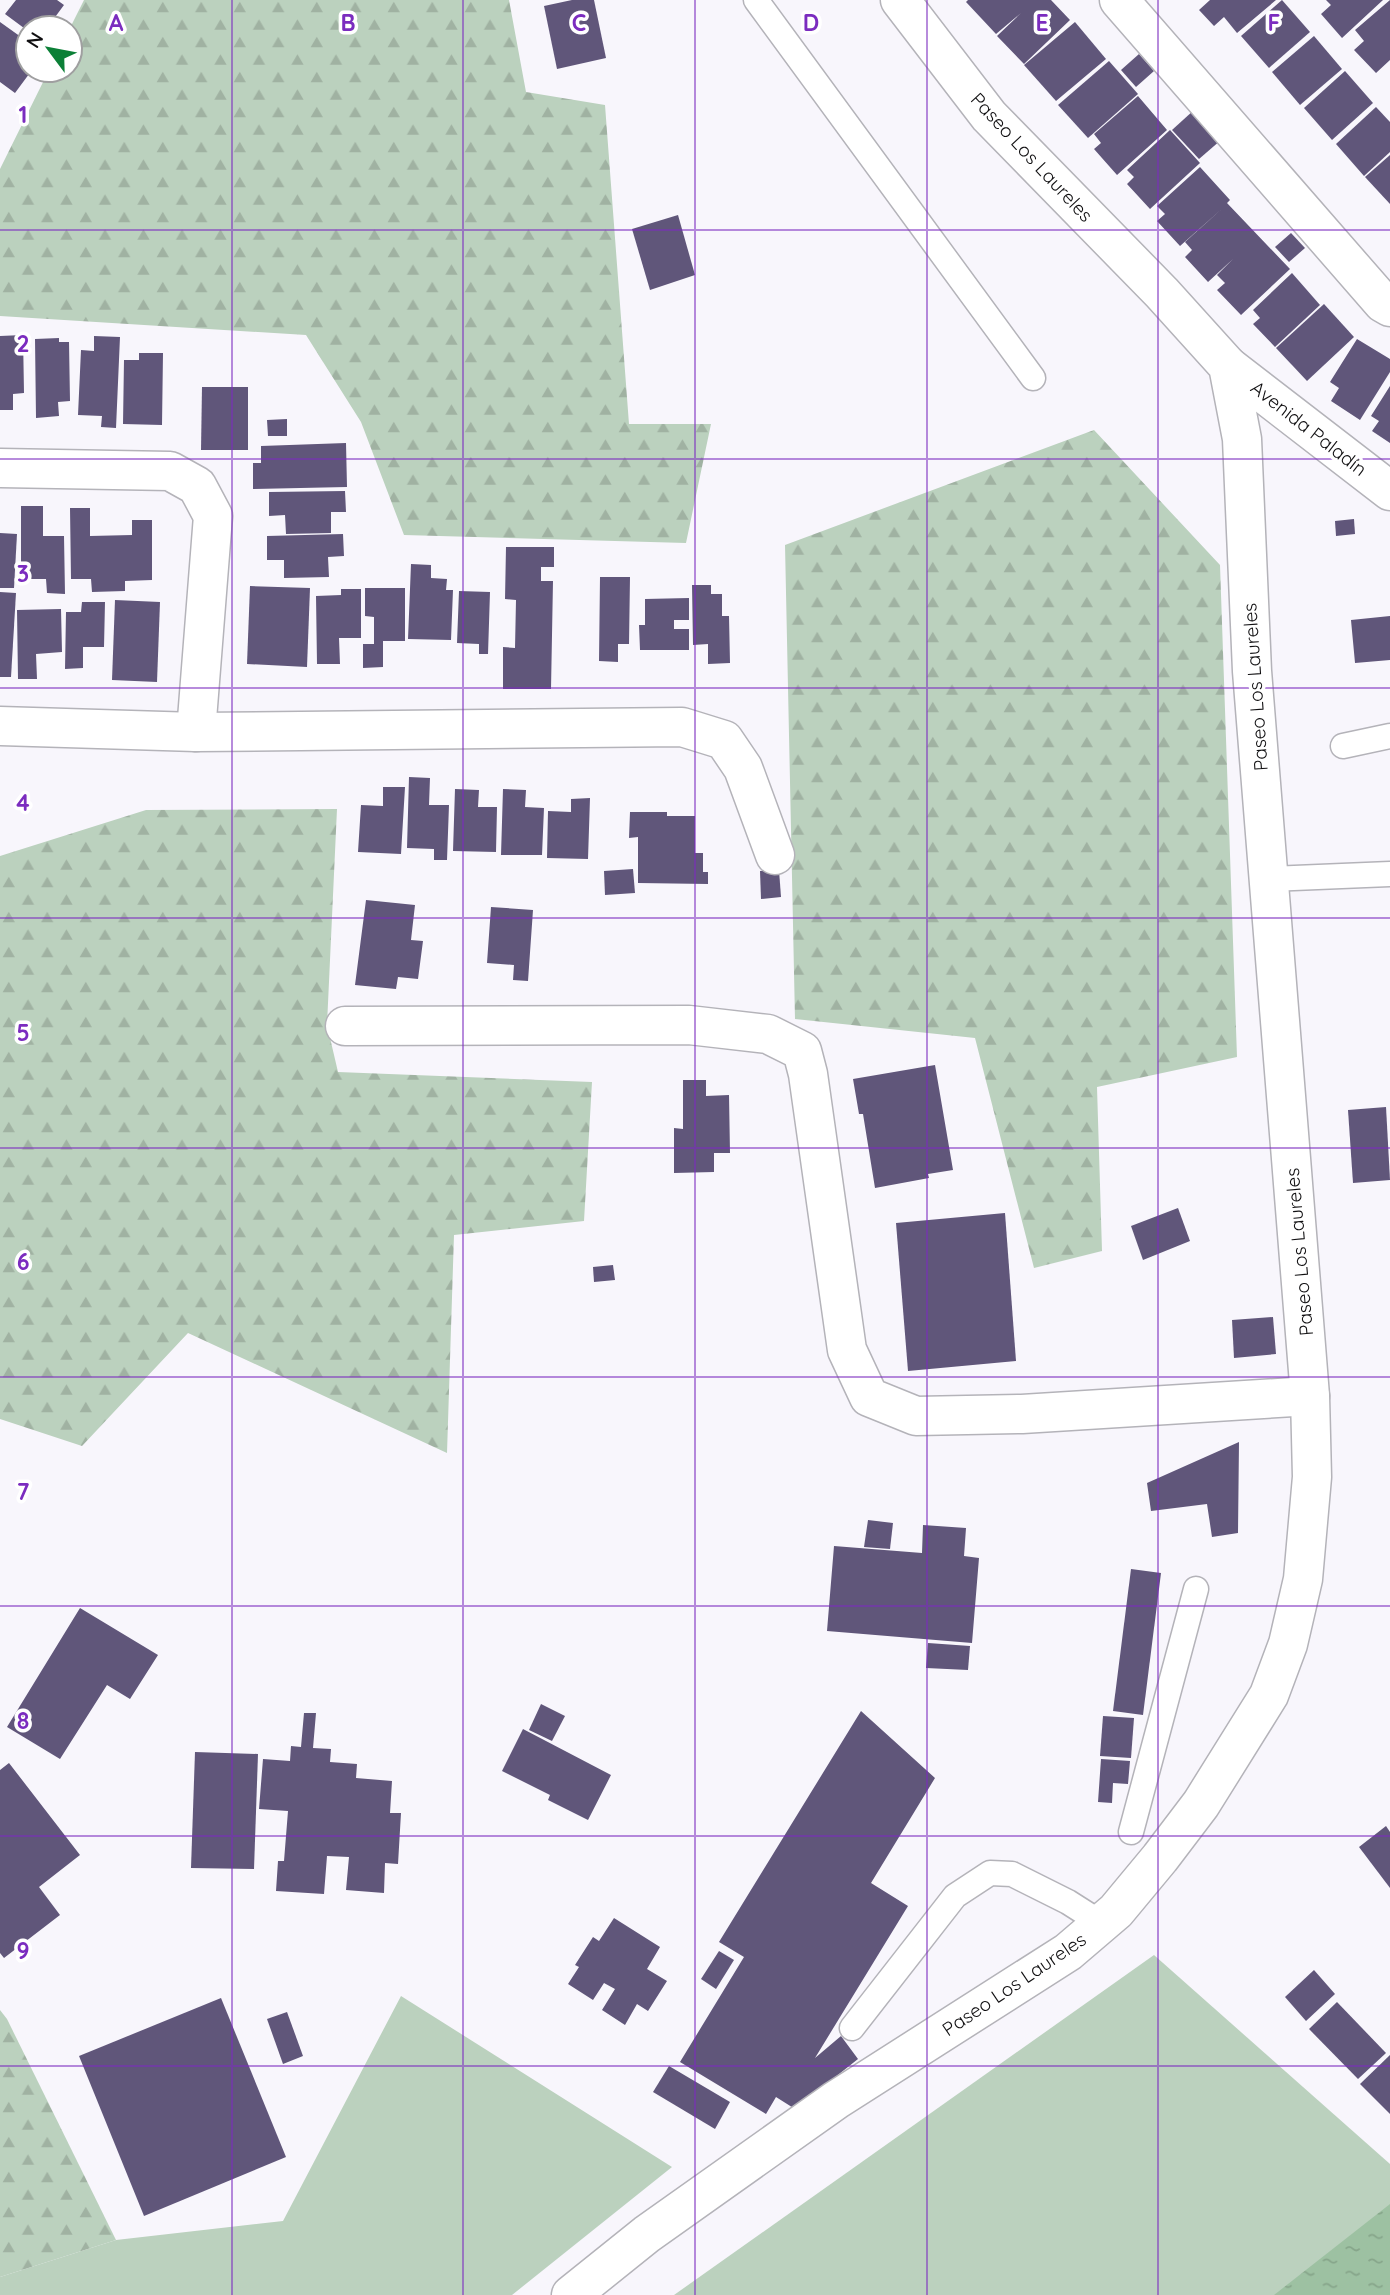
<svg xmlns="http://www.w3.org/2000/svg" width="1390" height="2295" viewBox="0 0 1390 2295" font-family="Quicksand,sans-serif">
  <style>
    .grass { fill: #bbd1be }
    .forest { fill: url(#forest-firs) }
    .water { fill: url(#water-ripples) }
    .building { fill: #60567a }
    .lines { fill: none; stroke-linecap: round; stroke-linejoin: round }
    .lane-casing { stroke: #b4b3b9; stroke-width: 27 }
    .street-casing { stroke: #b4b3b9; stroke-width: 41 }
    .secondary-casing { stroke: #b4b3b9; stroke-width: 41 }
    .lane { stroke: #fff; stroke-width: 24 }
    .street { stroke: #fff; stroke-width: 38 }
    .secondary { stroke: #fff; stroke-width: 38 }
    .grid { fill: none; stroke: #7b2cbf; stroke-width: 2; stroke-opacity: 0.55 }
    .labels { text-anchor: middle; stroke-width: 7; stroke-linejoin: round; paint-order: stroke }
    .street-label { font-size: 19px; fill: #100f11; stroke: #fff }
    .grid-label { font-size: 23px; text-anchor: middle; font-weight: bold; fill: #7b2cbf; stroke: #fff; stroke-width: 7; stroke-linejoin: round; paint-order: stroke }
  </style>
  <defs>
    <pattern id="forest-firs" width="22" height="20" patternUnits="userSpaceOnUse" patternTransform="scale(1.75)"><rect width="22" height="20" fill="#bbd1be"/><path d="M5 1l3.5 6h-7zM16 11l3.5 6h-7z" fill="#a0b2a2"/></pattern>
    <pattern id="water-ripples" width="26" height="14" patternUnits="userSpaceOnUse" patternTransform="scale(1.75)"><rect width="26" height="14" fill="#9dc1a2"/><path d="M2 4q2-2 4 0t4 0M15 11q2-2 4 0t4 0" fill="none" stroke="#86a58a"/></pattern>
  </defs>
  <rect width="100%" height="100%" fill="#f8f6fc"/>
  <!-- grass -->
  <g class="grass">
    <path d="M1154,1955L1390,2164V2239L1339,2295H674Z"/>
    <path d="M401,1996L672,2167L512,2295H0V2277L116,2240L283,2221Z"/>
  </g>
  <!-- forest -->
  <g class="forest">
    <path d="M84,0H509L526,92L605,105L629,424H711L686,543L404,535L361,422L306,335L0,316V169L49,70H70V28Z"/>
    <path d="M1094,430L1220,565L1237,1057L1097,1087L1102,1251L1034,1268L975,1038L795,1019L785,545Z"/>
    <path d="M337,809L327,1025L338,1072L592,1082L584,1221L454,1235L447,1453L188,1333L82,1446L0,1419V856L146,810Z"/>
    <path d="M0,2010L7,2019L116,2240L0,2277Z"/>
  </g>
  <!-- water -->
  <path class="water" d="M1390,2204V2295H1274Z"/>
  <!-- building -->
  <g class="building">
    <path d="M16,0H57L64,5L47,28H28V31L5,14Z"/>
    <path d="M572,0H594L606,58L557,69L544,6Z"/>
    <path d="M968,0H1051L1070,20L1024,64L997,36L1021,13L996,34L966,2Z"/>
    <path d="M1210,0H1276L1237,33L1224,17L1214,26L1199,10Z"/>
    <path d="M1282,0L1310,32L1269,68L1241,36Z"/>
    <path d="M1326,0H1383L1342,38L1321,14L1331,5Z"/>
    <path d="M1390,0V60L1376,73L1354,50L1364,41L1355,30Z"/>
    <path d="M0,22L28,42V70H32L15,93L0,82Z"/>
    <path d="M1075,22L1106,59L1056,101L1024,65Z"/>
    <path d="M1314,36L1342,69L1300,105L1272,72Z"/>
    <path d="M1139,54L1154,71L1136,87L1121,70Z"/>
    <path d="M1109,61L1138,94L1088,138L1058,105Z"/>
    <path d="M1345,71L1373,103L1332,140L1304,108Z"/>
    <path d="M1138,96L1167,130L1117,175L1094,149L1101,143L1094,134Z"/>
    <path d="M1376,107L1390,122V152L1364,176L1336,144Z"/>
    <path d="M1194,110L1221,140L1199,159L1172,130Z"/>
    <path d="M1170,130L1200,163L1150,209L1127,184L1134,177L1127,170Z"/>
    <path d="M1390,155V204L1365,177Z"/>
    <path d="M1200,167L1230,200L1227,203L1290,269L1241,315L1217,290L1225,283L1217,275L1233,259L1208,282L1185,257L1192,250L1185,242L1224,207L1180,246L1157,221L1165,214L1157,206Z"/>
    <path d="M678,215L695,275L650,290L632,229Z"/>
    <path d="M1291,233L1305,248L1289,262L1275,247Z"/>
    <path d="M1292,273L1320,305L1275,347L1253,324L1260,318L1253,310Z"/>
    <path d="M1324,304L1354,337L1307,381L1276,348Z"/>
    <path d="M23,335L24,393L13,394V410H0V336Z"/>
    <path d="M94,336L120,337L116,428L101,427L102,416L78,415L81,350L94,351Z"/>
    <path d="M59,338V342H69L70,401L58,402L59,416L36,418L35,339Z"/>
    <path d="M1357,339L1390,359V372L1360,420L1331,401L1339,388L1330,382Z"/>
    <path d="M139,353H163L162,425L123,424L124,360H139Z"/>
    <path d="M1390,386V443L1372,431L1379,421L1371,416Z"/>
    <path d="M202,387H248V450H201Z"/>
    <path d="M287,419V436H268L267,420Z"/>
    <path d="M346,443L347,487L253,489V463H261V446Z"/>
    <path d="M345,491L346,512H331V533L286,534L285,515L269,516V492Z"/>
    <path d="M21,506H43V536H64L65,594L47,593L46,579H21Z"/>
    <path d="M70,508H90V536L132,535V520H152V580L125,581V591L92,592L91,579H71Z"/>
    <path d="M1354,519L1355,534L1336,536L1335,521Z"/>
    <path d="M0,533L17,534L14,588H0Z"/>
    <path d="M343,534L344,556L328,557L329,577L284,578V560H267V536Z"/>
    <path d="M506,547H554V567H541V581H553L551,689H503V647L515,648L516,600L505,599Z"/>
    <path d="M411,564L431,565V578L447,579L446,590H453L451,640L408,639Z"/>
    <path d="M600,577H630L629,644H618V662L599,661Z"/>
    <path d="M692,585H711V594H722V616H729L730,663L708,664V644L693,645Z"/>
    <path d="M250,586L310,588L307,667L247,664Z"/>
    <path d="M365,588H405V641H383V667L363,668V644H374V617L365,616Z"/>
    <path d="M341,589H361V638H339L340,664H317L316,596L341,595Z"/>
    <path d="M459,591L490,592L488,654H479V644L457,643Z"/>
    <path d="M0,592L16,593L11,677H0Z"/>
    <path d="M689,598V620H674V629H689V650H640L639,625H645V599Z"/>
    <path d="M115,600L160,602L157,682L112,680Z"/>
    <path d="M82,602H105L104,647H83V668L65,669L66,612H81Z"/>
    <path d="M61,609L62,652L36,654L37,679H18L17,610Z"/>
    <path d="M1390,616V660L1355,663L1351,620Z"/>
    <path d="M409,777L430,778L429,805H449L447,860H434V849L407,848Z"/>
    <path d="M383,787H405L401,854L358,852L361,805L383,806Z"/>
    <path d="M455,789L479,790L478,807H497L496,852L453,851Z"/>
    <path d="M503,789L526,790L525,807L544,808L542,855H501Z"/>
    <path d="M590,798L588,859L547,858L548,811L571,812V799Z"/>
    <path d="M630,812H667V816H695V853H703V872H708V884L638,883V837L629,838Z"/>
    <path d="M633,869L635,893L605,895L604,871Z"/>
    <path d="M779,870L781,897L761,899L760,871Z"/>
    <path d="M366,900L415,905L411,940L423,941L418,979L398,977L396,989L355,985Z"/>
    <path d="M491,907L533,910L528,981L513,980L514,965L487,963Z"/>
    <path d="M935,1065L953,1170L928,1174L929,1178L875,1188L863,1114H859L853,1079Z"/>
    <path d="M683,1080H706V1096L729,1095L730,1153H714V1172L674,1173V1128L683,1129Z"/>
    <path d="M1386,1107L1390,1180L1353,1183L1348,1110Z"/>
    <path d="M1178,1208L1190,1241L1143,1260L1131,1226Z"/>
    <path d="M1005,1213L1016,1361L908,1371L896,1223Z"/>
    <path d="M613,1265L615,1280L594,1282L593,1267Z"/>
    <path d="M1273,1317L1276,1354L1234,1358L1232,1320Z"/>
    <path d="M1239,1442L1238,1533L1212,1537L1207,1504L1151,1511L1147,1483Z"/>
    <path d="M868,1520L893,1523L890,1549L864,1547Z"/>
    <path d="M923,1525L966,1528L964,1556L979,1558L972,1643L827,1631L834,1546L922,1553Z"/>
    <path d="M1131,1569L1161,1573L1143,1715L1113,1711Z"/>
    <path d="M80,1608L158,1655L130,1699L107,1685L60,1759L7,1727Z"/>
    <path d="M928,1643L970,1646L968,1670L926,1668Z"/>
    <path d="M541,1704L565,1716L552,1741L529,1730Z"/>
    <path d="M861,1711L935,1778L871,1883L908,1906L815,2058L841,2036L858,2059L795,2109L776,2097L766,2114L680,2062L744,1957L719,1942Z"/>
    <path d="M304,1713H316L313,1748L331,1749L330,1762L357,1764L356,1778L392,1781L390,1813H401L398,1864L385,1863L384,1893L346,1890L349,1857L327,1856L324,1894L276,1891L278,1861H284L288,1811L259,1809L263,1759L290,1761L291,1746L301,1747Z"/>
    <path d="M1103,1716L1134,1718L1131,1758L1100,1756Z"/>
    <path d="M523,1729L611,1775L588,1820L548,1800L550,1795L502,1771Z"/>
    <path d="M195,1752L258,1754L254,1869L191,1868Z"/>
    <path d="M1101,1759L1130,1761L1128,1784L1113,1783L1112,1803L1098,1802Z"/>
    <path d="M9,1763L80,1855L39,1887L60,1915L4,1958L0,1953V1770Z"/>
    <path d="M1386,1826L1390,1832V1888L1359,1847Z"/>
    <path d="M614,1918L660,1947L647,1969L667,1981L648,2011L637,2004L625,2025L602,2010L615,1989L604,1983L593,2000L568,1984L579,1967L575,1965L593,1937L599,1941Z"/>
    <path d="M719,1951L734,1960L716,1989L701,1979Z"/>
    <path d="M1314,1970L1335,1994L1306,2021L1285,1997Z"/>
    <path d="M221,1998L286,2157L144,2216L79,2056Z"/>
    <path d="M1337,2002L1386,2053L1358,2079L1309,2029Z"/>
    <path d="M287,2012L303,2056L283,2064L267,2019Z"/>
    <path d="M1390,2055V2114L1360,2084Z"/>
    <path d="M669,2066L730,2102L715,2129L653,2092Z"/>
  </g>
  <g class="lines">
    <defs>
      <g id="lane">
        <path d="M756,0L1033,378"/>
        <path d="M1343,746L1390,736"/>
        <path d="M1269,879L1390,874"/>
        <path d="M1131,1832L1196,1589"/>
        <path d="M852,2028L955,1896L990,1873L1012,1874L1068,1902L1101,1923"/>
      </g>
      <g id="street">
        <path d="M1119,0L1383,303L1390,307"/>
        <path d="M1228,366L1390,491"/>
        <path d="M0,468L170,471L197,486L213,516L196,732"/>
        <path d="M0,726L196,732L682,727L724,740L743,768L775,855"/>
        <path d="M345,1026L689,1025L768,1034L802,1051L808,1074L847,1350L869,1397L916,1416L1022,1414L1310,1396"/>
      </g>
      <path id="secondary" d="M571,2295L647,2234L836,2100L1068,1952L1116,1911L1160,1858L1201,1804L1269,1695L1288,1644L1303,1579L1312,1477L1310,1396L1252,671L1242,439L1228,366L1162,293L989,116L900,0"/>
    </defs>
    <!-- lane casing -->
    <use href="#lane" class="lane-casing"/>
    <!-- street casing -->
    <use href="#street" class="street-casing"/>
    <!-- secondary casing -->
    <use href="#secondary" class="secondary-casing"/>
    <!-- lane -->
    <use href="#lane" class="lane"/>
    <!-- street -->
    <use href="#street" class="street"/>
    <!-- secondary -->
    <use href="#secondary" class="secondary"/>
  </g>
  <!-- grid -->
  <path class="grid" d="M232,0V2295M463,0V2295M695,0V2295M927,0V2295M1158,0V2295M0,230H1390M0,459H1390M0,688H1390M0,918H1390M0,1148H1390M0,1377H1390M0,1606H1390M0,1836H1390M0,2066H1390"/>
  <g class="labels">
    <!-- street labels -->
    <g class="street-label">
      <text transform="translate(1032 157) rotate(47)" y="7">Paseo Los Laureles</text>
      <text transform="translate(1309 428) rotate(38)" y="7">Avenida Paladín</text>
      <text transform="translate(1255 687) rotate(-94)" y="7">Paseo Los Laureles</text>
      <text transform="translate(1299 1252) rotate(-95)" y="7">Paseo Los Laureles</text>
      <text transform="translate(1014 1984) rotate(-34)" y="7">Paseo Los Laureles</text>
    </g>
  </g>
  <g class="grid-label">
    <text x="116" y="31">A</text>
    <text x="348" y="31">B</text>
    <text x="579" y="31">C</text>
    <text x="811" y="31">D</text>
    <text x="1042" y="31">E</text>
    <text x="1274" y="31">F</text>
    <text x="23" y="123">1</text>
    <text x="23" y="352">2</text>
    <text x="23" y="582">3</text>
    <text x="23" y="811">4</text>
    <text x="23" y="1041">5</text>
    <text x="23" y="1270">6</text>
    <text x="23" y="1500">7</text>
    <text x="23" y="1729">8</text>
    <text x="23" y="1959">9</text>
  </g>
  <!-- north arrow -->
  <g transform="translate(49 49) rotate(302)"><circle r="33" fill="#ffffff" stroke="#9f9fa0" stroke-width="2"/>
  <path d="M0-5L12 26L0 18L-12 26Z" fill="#0c8037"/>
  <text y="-10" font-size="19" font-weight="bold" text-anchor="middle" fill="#100f11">N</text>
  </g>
</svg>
